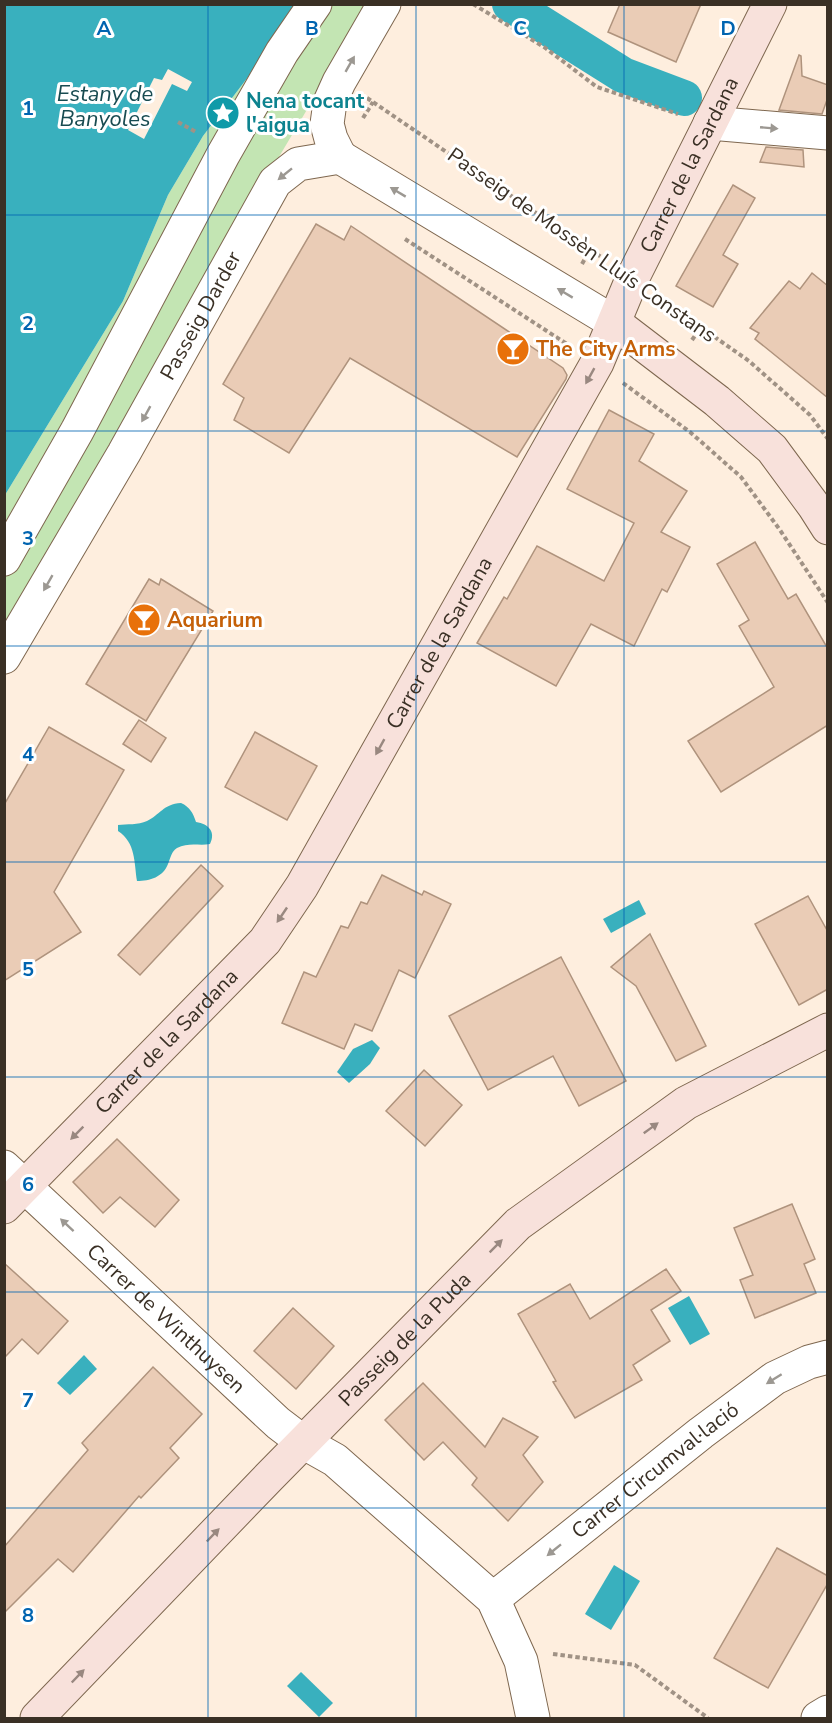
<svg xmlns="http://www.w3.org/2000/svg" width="832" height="1723" viewBox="0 0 832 1723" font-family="'Nunito Sans',sans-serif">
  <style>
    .green { fill: #c3e5b3 }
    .water { fill: #39b0be }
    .pier { fill: #feeede }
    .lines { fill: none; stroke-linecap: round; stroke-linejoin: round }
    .canal { stroke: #39b0be; stroke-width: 36 }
    .building { fill: #eaccb6; stroke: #af937d; stroke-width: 1.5 }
    .street-casing { stroke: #7e674f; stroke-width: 35 }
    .secondary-casing { stroke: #7e674f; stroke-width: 35 }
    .path { stroke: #a09285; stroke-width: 4; stroke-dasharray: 4.5 3; stroke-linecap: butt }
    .street { stroke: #fff; stroke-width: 33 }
    .secondary { stroke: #f8e1db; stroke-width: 33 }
    .oneway { fill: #9c9892 }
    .oneway2 { fill: #998880 }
    .grid { fill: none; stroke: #0064b0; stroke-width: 1.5; stroke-opacity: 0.55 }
    .labels { text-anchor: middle; stroke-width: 6; stroke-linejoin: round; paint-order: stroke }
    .culture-label { font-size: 21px; font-weight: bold; fill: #0d838f; stroke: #fff; text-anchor: start }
    .street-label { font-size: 21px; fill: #3a3025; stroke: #fff }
    .food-label { font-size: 21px; font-weight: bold; fill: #c56008; stroke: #fff; text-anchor: start }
    .water-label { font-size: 22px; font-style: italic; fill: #184b51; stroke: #fff }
    .grid-label { font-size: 20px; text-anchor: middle; font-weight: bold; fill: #0064b0; stroke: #fff; stroke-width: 6; stroke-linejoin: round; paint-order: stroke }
  </style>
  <rect width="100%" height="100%" fill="#feeede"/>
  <!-- green -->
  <path class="green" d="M294,5H369L123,420L5,629V495L123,301L168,195L203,136L248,77Z"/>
  <!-- water -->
  <g class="water">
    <path d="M5,5H294L248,77L203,136L168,195L123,301L5,495Z"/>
    <path d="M181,803C190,807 193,813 196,822C209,824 216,832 210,844C199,846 188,842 177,848C171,852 171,857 168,864C163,877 150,881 137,881C134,862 136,843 118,831V825C127,824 138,825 147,821C160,815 163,804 181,803Z"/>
    <path d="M639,900L646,914L611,933L603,919Z"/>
    <path d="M372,1040L380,1048L370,1064L349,1083L337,1072L353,1049Z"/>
    <path d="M689,1296L710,1334L690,1345L668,1308Z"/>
    <path d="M84,1355L97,1369L70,1395L57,1383Z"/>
    <path d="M614,1565L640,1581L611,1630L585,1614Z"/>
    <path d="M301,1672L333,1703L319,1717L287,1686Z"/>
  </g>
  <!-- pier -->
  <path class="pier" d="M168,69L192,82L187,91L172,84L144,139L128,130L154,78L162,80Z"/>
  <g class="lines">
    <!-- canal -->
    <path class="canal" d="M510,4L623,75L684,98"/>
  </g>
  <!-- building -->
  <g class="building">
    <path d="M620,4H701L676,62L608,32Z"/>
    <path d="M799,55L801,56L802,76L828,85V97L822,114L779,110Z"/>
    <path d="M766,147L803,150L804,167L760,162Z"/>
    <path d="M733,185L755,198L723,255L738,264L713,307L676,286Z"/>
    <path d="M316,224L344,240L351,226L563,368L567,375L566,379L517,457L350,358L289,453L234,420L244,398L223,384Z"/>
    <path d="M812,273L828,286V398L755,339L759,333L750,328L789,281L800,289Z"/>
    <path d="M609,410L654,434L639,461L687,491L661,532L690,547L667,592L662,589L634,646L591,624L556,686L477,643L504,597L507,599L537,546L604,581L634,523L567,489Z"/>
    <path d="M755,542L788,599L796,594L828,649V725L721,792L688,741L774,687L739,626L749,620L717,564Z"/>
    <path d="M149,579L159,585L161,579L213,611L146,721L86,684Z"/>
    <path d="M139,720L166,738L151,762L123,744Z"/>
    <path d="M49,727L124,770L54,892L81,932L4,981V805Z"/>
    <path d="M255,732L317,766L287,820L225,787Z"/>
    <path d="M201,865L223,886L140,975L118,955Z"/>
    <path d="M382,875L422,895L424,891L451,904L415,978L399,970L372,1031L355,1024L344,1049L282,1023L304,972L316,977L341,926L348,928L361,902L367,904Z"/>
    <path d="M808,896L828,932V989L799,1005L755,924Z"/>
    <path d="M650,934L706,1046L676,1061L636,986L611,967Z"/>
    <path d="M561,957L626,1081L579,1106L553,1056L488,1090L449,1016Z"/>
    <path d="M424,1070L462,1105L425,1146L386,1111Z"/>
    <path d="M117,1139L179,1200L155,1227L120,1197L103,1213L73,1182Z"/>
    <path d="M792,1204L815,1259L804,1264L816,1293L755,1318L740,1280L753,1275L734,1228Z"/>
    <path d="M4,1263L68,1321L38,1354L22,1339L4,1358Z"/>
    <path d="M666,1269L681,1291L651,1310L670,1341L633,1365L642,1380L575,1418L553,1382L556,1381L518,1314L570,1284L590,1319Z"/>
    <path d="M293,1308L334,1346L296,1389L254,1351Z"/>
    <path d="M153,1367L202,1414L170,1448L179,1458L141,1498L139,1496L73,1572L58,1559L4,1613V1547L88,1450L82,1443Z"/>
    <path d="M423,1383L485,1447L503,1418L538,1437L523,1455L543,1482L508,1521L472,1485L477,1478L443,1442L424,1460L385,1420Z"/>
    <path d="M777,1548L828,1576V1583L768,1688L714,1658Z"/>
  </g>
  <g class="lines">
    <defs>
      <g id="street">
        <path d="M710,123L828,133"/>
        <path d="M340,157L615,323"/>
        <path d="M340,157L331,139L327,124L330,102L339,82L384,4"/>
        <path d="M4,559L77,431L223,155L282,52L315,4"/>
        <path id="s1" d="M4,657L124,453L275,182L298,164L340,157"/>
        <path id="s2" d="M4,1167L278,1423L303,1442L335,1460L493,1599L521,1661L533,1718"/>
        <path id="s3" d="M493,1599L701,1433L775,1378L809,1362L828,1357"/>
        <path d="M818,1718L828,1712"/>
      </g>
      <g id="secondary">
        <path d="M615,323L717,401L772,449L814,506L828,528"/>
        <path id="s4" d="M4,1207L265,941L302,886L597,363L632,279L770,4"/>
        <path id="s5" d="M37,1718L269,1477L518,1224L686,1103L828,1030"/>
      </g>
    </defs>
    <!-- street casing -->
    <use href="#street" class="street-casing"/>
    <!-- secondary casing -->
    <use href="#secondary" class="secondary-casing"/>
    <!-- path -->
    <g class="path">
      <path d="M473,4L544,47L597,87L678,114"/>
      <path d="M367,98L604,259"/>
      <path d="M363,118L373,102"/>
      <path d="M178,122L196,132"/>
      <path d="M405,239L570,346"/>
      <path d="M582,264L590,250"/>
      <path d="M659,298L749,361L810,415L828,439"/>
      <path d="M692,340L701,327"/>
      <path d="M623,383L690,432L741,477L780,530L828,603"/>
      <path d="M553,1654L635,1665L708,1718"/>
    </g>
    <!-- street -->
    <use href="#street" class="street"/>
    <!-- secondary -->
    <use href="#secondary" class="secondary"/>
  </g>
  <!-- one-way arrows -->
  <defs><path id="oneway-solid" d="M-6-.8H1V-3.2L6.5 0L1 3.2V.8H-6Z" transform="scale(1.5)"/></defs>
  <g class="oneway">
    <use href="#oneway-solid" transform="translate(350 64) rotate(-60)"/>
    <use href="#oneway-solid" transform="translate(769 128) rotate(5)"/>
    <use href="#oneway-solid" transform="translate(285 174) rotate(141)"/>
    <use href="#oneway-solid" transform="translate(398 192) rotate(-149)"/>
    <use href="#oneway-solid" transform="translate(565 293) rotate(-149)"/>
    <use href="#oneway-solid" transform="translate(146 414) rotate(119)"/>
    <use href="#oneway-solid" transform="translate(48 583) rotate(120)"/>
    <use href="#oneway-solid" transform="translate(67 1225) rotate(-137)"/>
    <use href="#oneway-solid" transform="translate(774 1379) rotate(148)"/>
    <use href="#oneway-solid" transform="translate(554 1550) rotate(141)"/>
  </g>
  <g class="oneway2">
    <use href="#oneway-solid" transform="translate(590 376) rotate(119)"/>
    <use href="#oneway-solid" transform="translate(380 747) rotate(119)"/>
    <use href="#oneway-solid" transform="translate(282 915) rotate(124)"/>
    <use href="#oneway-solid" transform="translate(651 1128) rotate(-36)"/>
    <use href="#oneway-solid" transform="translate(77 1133) rotate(135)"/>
    <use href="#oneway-solid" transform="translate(496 1246) rotate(-45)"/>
    <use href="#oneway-solid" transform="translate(213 1535) rotate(-46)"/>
    <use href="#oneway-solid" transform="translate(78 1676) rotate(-46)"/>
  </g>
  <!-- grid -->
  <path class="grid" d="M208,4V1718M416,4V1718M624,4V1718M4,215H828M4,431H828M4,646H828M4,862H828M4,1077H828M4,1292H828M4,1508H828"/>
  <!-- icons -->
  <defs>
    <symbol id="sight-disc" viewBox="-11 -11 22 22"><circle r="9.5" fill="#0f9aa8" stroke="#fff"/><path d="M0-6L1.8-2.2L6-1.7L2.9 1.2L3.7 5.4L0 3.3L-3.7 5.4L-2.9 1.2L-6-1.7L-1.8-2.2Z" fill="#fff"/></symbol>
    <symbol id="bar-disc" viewBox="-11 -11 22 22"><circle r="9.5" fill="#e8710a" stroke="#fff"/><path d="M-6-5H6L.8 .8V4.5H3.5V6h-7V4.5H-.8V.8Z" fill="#fff"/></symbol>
  </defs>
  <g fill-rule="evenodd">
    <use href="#sight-disc" x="204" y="94" width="38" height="38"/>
    <use href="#bar-disc" x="494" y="330" width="38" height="38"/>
    <use href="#bar-disc" x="125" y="601" width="38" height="38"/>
  </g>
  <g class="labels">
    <!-- culture labels -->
    <g class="culture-label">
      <text x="246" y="108">Nena tocant<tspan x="246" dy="24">l'aigua</tspan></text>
    </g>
    <!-- street labels -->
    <g class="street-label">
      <text dy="7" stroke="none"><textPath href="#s4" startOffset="1258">Carrer de la Sardana</textPath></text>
      <text transform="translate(582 245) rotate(35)" y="7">Passeig de Mossèn Lluís Constans</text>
      <text dy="7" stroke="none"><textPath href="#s1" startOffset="394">Passeig Darder</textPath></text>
      <text dy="7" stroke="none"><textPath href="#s4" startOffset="718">Carrer de la Sardana</textPath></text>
      <text dy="7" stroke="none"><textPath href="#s4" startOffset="232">Carrer de la Sardana</textPath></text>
      <text dy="7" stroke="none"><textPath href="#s2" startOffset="222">Carrer de Winthuysen</textPath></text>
      <text dy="7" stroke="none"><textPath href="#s5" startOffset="528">Passeig de la Puda</textPath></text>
      <text dy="7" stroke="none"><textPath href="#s3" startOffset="207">Carrer Circumval·lació</textPath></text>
    </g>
    <!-- food labels -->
    <g class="food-label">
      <text x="536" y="356">The City Arms</text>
      <text x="167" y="627">Aquarium</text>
    </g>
    <!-- water labels -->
    <g class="water-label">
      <text x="105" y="101">Estany de<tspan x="105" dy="25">Banyoles</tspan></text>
    </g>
  </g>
  <g class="grid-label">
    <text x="104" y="35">A</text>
    <text x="312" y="35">B</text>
    <text x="520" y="35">C</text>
    <text x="728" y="35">D</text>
    <text x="28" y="115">1</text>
    <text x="28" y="330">2</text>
    <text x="28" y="545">3</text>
    <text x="28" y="761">4</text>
    <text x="28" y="976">5</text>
    <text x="28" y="1191">6</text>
    <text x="28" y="1407">7</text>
    <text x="28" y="1622">8</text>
  </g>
  <!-- border -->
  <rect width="832" height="1723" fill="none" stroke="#3a3025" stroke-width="12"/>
</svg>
